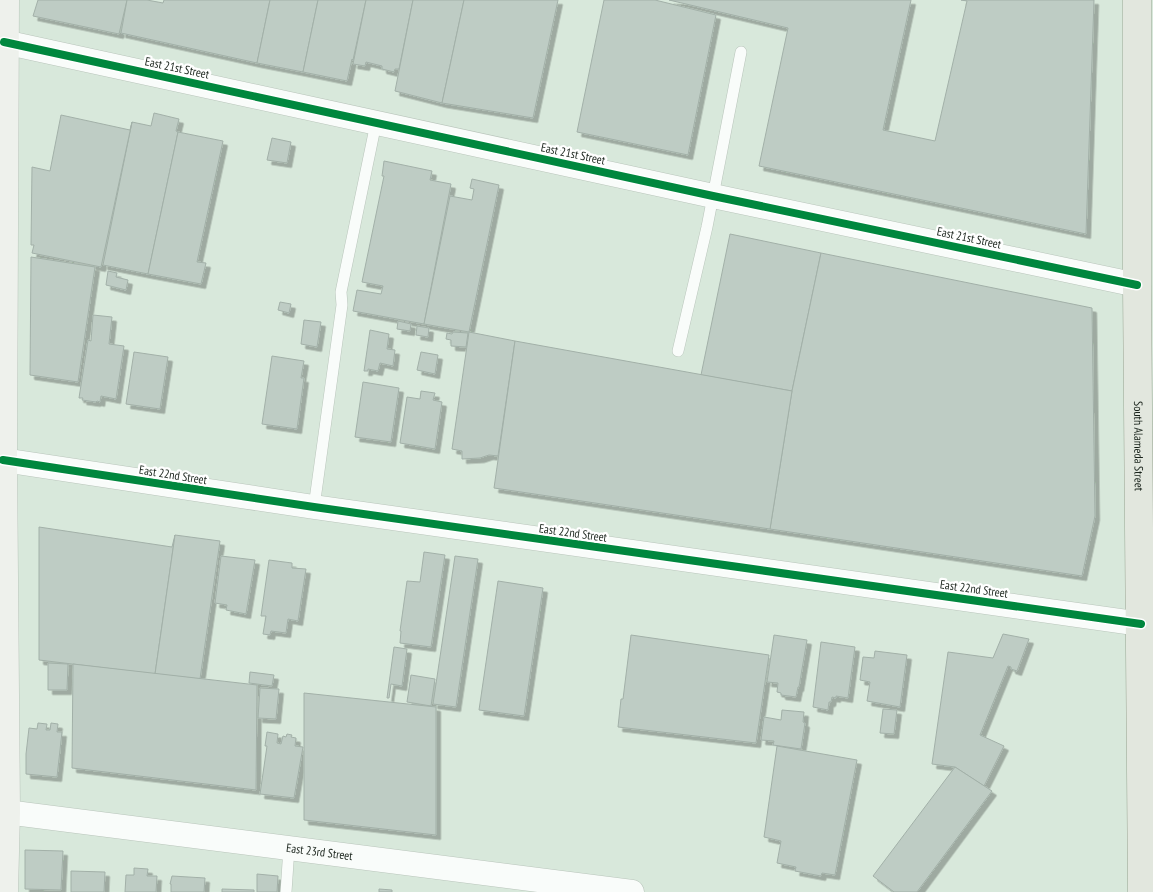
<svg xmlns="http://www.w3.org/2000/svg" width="1153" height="892" viewBox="0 0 1153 892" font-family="'PT Sans Narrow',sans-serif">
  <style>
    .building { fill: #beccc4; stroke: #a2b0a8; filter: url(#shadow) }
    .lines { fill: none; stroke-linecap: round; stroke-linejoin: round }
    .service-casing { stroke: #b9c5bb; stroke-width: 12 }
    .minor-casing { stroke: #b9c5bb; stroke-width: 25 }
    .secondary-casing { stroke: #b9c5bb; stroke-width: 29 }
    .primary-casing { stroke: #99a693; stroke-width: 29 }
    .service { stroke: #f9fcfa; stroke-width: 11 }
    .minor { stroke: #f9fcfa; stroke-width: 24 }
    .secondary { stroke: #eef1ec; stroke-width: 28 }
    .primary { stroke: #e2e7de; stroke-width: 28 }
    .cycleway-casing { stroke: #fff; stroke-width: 11 }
    .cycleway { stroke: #00873e; stroke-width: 8 }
    .labels { text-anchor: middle; stroke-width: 4.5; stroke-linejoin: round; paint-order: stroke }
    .street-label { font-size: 12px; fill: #19231b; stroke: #fff }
  </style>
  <defs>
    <filter id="shadow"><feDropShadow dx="4.5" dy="4.5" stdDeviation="0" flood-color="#0004"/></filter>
  </defs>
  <rect width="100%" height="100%" fill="#d8e8db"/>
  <!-- building -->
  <g class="building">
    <path d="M38,0H127L119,34L33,16Z"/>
    <path d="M127,0H147L163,3L164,0H270L257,63L121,33Z"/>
    <path d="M270,0H318L303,72L257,63Z"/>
    <path d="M318,0H366L353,60L352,59L347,81L303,72Z"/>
    <path d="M366,0H413L399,69H395L394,72L382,69V66L366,62L365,66L353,64Z"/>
    <path d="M413,0H464L442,103L395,91Z"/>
    <path d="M464,0H558L533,118L442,103Z"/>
    <path d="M604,0H655L716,15L688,155L577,132Z"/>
    <path d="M669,0H911L883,130L935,141L967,1L961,0H1094L1086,234L759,166L788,28Z"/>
    <path d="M154,113L179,119L176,131L178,132L148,274L103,265L132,122L151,126Z"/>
    <path d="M61,115L130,130L132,122L101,267L32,253L34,245H31L32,167L50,171Z"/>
    <path d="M178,132L223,141L197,262L206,263L201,284L148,274Z"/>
    <path d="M272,138L291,142L287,163L267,160Z"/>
    <path d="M384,161L432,171L430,180L451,184L424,324L353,311L357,290L381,294L383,286L362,282L384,176H382Z"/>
    <path d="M472,179L499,185L469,332L424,324L450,196L472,200L474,189L470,188Z"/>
    <path d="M730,234L821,253L792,391L701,375Z"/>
    <path d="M821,253L1092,308L1095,516L1082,576L770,529L792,391Z"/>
    <path d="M31,257L95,267L78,382L30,375Z"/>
    <path d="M108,271L117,273L116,277L128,280L126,290L106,285Z"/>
    <path d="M280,302L291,304L289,313L278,310Z"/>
    <path d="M93,315L112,317L109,344L124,346L116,399L101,396L100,402L97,401L96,402L82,400L83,398H79L88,340L91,341Z"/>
    <path d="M304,320L321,322L317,347L301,344Z"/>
    <path d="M398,321L411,324L410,331L397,329Z"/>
    <path d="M417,326L429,328L428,337L416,335Z"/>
    <path d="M370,330L389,334L387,349L395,350L393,366L380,363L378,371L368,369V371H364Z"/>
    <path d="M453,332L468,333L466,347L451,346V340L446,339L447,333L452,334Z"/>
    <path d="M469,332L515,341L498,456L489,455L480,458L462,459V451L452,449Z"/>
    <path d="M515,341L792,391L770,529L494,488Z"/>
    <path d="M134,352L168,357L160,409L126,404Z"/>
    <path d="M421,352L438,355L435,374L417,370Z"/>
    <path d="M272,356L304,361L301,378H304L297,429L262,424Z"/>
    <path d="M363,382L399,388L391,442L355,437Z"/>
    <path d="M421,391L435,393L433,400L442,402L435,449L400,443L407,397L420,399Z"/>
    <path d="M39,527L172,547L175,535L155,674L39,660Z"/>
    <path d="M175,535L220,541L200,679L155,674Z"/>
    <path d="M424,552L445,555L431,647L400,643L401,631H400L407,581L420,582Z"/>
    <path d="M221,556L255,560L246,614L226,610L227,605L215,603Z"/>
    <path d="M455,556L478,559L456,707L433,704Z"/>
    <path d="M269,560L292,563V568L306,569L298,621L288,619L286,633L271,631L270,635L263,634L266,616H261Z"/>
    <path d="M498,581L543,588L524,716L479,710Z"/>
    <path d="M1003,634L1029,639L1017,671L1011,669V667L1008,666L980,735L1004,746L984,786L955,767L932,764L948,652L993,658Z"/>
    <path d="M631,635L769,655L756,743L618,727L621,699H623Z"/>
    <path d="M774,635L807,640L799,687H798L796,697L781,695V693L777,692L778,683L767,682Z"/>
    <path d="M821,642L855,647L848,698L836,696V698L832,697L831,702H829L828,710L813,707Z"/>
    <path d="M394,647L407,649L402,686L391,684L389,698H387Z"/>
    <path d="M875,651L907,655L900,707L867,701L870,682L860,680L863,657L874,658Z"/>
    <path d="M48,663L68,664L67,690H48Z"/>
    <path d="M73,664L257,685L256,790L72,768Z"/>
    <path d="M250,672L274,675L272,686L249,683Z"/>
    <path d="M411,675L435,679L431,706L407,702Z"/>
    <path d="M260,688L279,689L276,719L258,718Z"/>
    <path d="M304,693L436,707V835L304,820Z"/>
    <path d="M883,709L897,710L894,734L880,733Z"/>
    <path d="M782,710L804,712L803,722L805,723L801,749L773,745L774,741L761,740L764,717L781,720Z"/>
    <path d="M38,723L47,724L46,730H50L51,723L58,724L57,732H62L57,777L26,774V754L29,728L37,729Z"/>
    <path d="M267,732L278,734L277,743L281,744L283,736L286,737L287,734L292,735L291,737L296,738L295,746L303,747L294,798L260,794L267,746H265Z"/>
    <path d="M777,746L857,760L835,875L822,873L821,876L795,871L796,867L777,863L781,841L764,837Z"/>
    <path d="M955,767L992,791L917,892H894L873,876Z"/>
    <path d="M25,850L63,851L61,890L25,889Z"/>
    <path d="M134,868L148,869L147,876H157L156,892H125L126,875H134Z"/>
    <path d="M71,871L105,872L104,892H71Z"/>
    <path d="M257,874L278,876L277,892H257Z"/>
    <path d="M172,876L205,878L204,892H171V884H170Z"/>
    <path d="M222,889L254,890V892H222Z"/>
    <path d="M379,889L392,890V892H379Z"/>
  </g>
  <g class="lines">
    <defs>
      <g id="service">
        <path d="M678,351L707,227L741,52"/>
        <path d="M314,507L342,305L341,292L376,123"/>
        <path d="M286,892L289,848"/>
      </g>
      <g id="minor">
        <path d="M4,42L713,196L1137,285"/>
        <path d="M3,460L314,507L1141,624"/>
        <path id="s1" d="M6,812L632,892"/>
      </g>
      <path id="secondary" d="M4,892L6,812L3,460L5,0"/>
      <g id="primary">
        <path id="s2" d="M1137,0V285L1142,892"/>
      </g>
    </defs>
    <!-- service casing -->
    <use href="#service" class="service-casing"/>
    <!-- minor casing -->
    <use href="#minor" class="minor-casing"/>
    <!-- secondary casing -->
    <use href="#secondary" class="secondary-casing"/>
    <!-- primary casing -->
    <use href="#primary" class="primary-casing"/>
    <!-- service -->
    <use href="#service" class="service"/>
    <!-- minor -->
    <use href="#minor" class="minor"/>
    <!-- secondary -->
    <use href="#secondary" class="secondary"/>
    <!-- primary -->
    <use href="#primary" class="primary"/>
    <defs>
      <g id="cycleway">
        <path d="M4,42L713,196L1137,285"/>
        <path d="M3,460L314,507L1141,624"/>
      </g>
    </defs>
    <!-- cycleway casing -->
    <use href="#cycleway" class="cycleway-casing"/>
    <!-- cycleway -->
    <use href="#cycleway" class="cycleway"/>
  </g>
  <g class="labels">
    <!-- street labels -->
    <g class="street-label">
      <text transform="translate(177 68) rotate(12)" y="4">East 21st Street</text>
      <text transform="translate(573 154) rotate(12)" y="4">East 21st Street</text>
      <text transform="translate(969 238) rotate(12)" y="4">East 21st Street</text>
      <text dy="4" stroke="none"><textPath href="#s2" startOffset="446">South Alameda Street</textPath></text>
      <text transform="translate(173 475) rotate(9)" y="4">East 22nd Street</text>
      <text transform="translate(573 533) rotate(8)" y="4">East 22nd Street</text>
      <text transform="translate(974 589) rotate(8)" y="4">East 22nd Street</text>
      <text dy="4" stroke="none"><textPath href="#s1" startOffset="316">East 23rd Street</textPath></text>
    </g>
  </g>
</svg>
